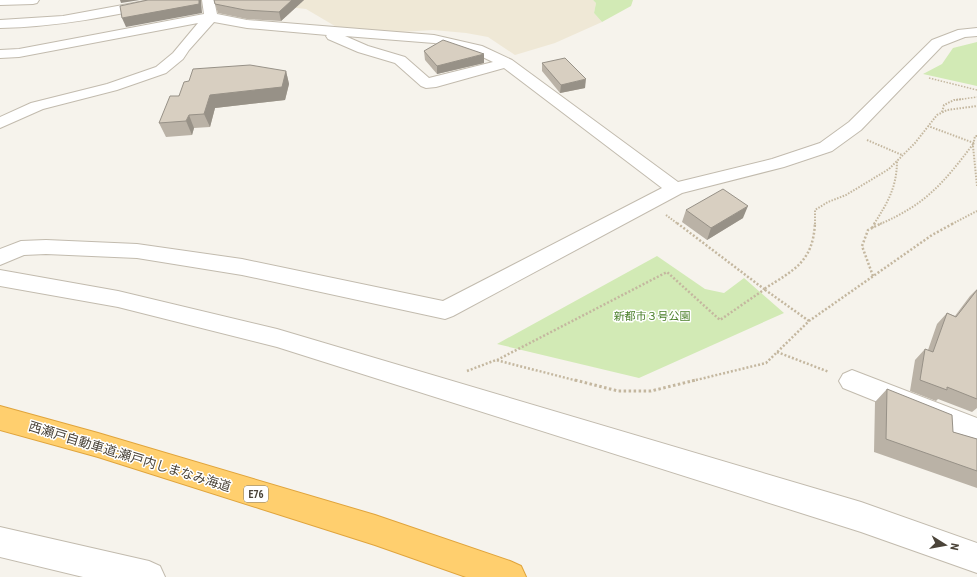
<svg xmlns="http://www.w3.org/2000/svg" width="977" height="577" viewBox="0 0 977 577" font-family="'Roboto Condensed','Noto Sans JP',sans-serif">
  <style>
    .education { fill: #efe8d6 }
    .green { fill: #d2eab5 }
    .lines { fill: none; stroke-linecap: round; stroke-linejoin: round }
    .minor-casing { stroke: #c2bbae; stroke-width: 2 }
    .tertiary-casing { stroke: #c2bbae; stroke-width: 2 }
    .motorway-casing { stroke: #e0a43c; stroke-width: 2 }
    .path-far3 { stroke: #c4b79f; stroke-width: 1.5; stroke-dasharray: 1.5 1.5; stroke-linecap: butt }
    .path-far2 { stroke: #c4b79f; stroke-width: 2; stroke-dasharray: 1.5 1.5; stroke-linecap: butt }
    .path-far1 { stroke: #c4b79f; stroke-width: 2.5; stroke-dasharray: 2 2; stroke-linecap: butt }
    .path { stroke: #c4b79f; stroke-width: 3; stroke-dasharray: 2.5 2.5; stroke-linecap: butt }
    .minor { fill: #fff; fill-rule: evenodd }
    .tertiary { fill: #fff; fill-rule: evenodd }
    .motorway { fill: #ffcf6e; fill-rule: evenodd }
    .wall { fill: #bab2a6 }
    .shaded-wall { fill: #979187 }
    .building { fill: #d8cfc1; stroke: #979187 }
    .labels { text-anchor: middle; stroke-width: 3; stroke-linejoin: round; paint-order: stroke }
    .shield { fill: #fff; stroke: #817c74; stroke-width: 1 }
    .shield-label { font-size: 10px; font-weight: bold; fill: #4b4439 }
    .park-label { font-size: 11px; fill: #4a7f2a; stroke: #fff }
    .near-street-label { font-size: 13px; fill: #4b4439; stroke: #fff }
  </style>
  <rect width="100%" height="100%" fill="#f6f3ec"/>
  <!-- education -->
  <path class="education" d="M251,0H593L596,3L594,13L602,22L555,43L515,55L488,37L466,33L433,30L401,32L340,29L306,9L252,3Z"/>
  <!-- green -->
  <g class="green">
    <path d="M593,0H633L631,6L602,22L594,13L596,3Z"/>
    <path d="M977,42V86L923,74L942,64L953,48Z"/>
    <path d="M657,256L705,289L724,293L744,278L784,313L639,378L497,344Z"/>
  </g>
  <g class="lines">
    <defs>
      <g id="minor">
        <path d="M0,0H39L37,3L33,4L0,5Z"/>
        <path d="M150,0H173L171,3L167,4C112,16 57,27 0,28V20L63,16Z"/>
        <path d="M202,0H214L217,14L247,20L434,35L482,46L512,60L678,182L772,159L820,143L849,122L932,40L958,30L977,28V36L965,37L942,46L861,130L832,151L784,167L682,193L453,316L445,319L242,275L137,258L46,254L24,255L0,265V249L21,241L46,240L137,244L242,259L443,301L662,188L504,68L436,87L426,88L421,86L395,63L358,52L328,39L326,36L327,35L247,28L214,22L189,50L183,59L166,73L117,90L43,109L0,128V117L31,103L107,84L156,67L173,53L198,23L19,57L0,58V50L19,49L204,14ZM345,36L434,43L472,52L493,62L429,78L405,57L368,46Z"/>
        <path d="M852,370L977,418V442L843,388L839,381L843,374Z"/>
      </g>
      <g id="tertiary">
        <path d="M0,270L118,291L277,329L861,502L977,543V573L861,532L277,347L118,307L0,286Z"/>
        <path d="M0,527L149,561L160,566L165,577H83L0,557Z"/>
      </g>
      <path id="motorway" d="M0,406L98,433L375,515L510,561L521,566L526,577H466L375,545L98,457L0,430Z"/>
    </defs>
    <!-- minor casing -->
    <use href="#minor" class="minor-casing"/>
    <!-- tertiary casing -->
    <use href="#tertiary" class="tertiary-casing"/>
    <!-- motorway casing -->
    <use href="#motorway" class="motorway-casing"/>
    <!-- path-far3 -->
    <g class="path-far3">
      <path d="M929,78L977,90"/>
      <path d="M956,100L977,97"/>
    </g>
    <!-- path-far2 -->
    <g class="path-far2">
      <path d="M942,112L944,105L954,100L963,99"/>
      <path d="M977,136H975L973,146L977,186"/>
      <path d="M867,140L902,155"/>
      <path d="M666,215L678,224"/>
      <path d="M815,224V210L828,202L846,195L889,169L915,143L937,115L947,110L977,106"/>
      <path d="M874,224C888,202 897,187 897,160"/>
      <path d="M880,224C927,204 944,182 974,143L928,126"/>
      <path d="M952,224L977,211"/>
    </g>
    <!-- path-far1 -->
    <g class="path-far1">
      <path d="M677,223L764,289"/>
      <path d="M872,228L875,223"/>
      <path d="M873,276L862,246L868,230L882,223"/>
      <path d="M809,321L764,289C794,270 813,262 815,223"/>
      <path d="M777,352L829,372"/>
      <path d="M497,360L667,272L720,320L765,289"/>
      <path d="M467,371L496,360L578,381"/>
      <path d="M692,381L766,363L809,321L932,235L954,223"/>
    </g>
    <!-- path -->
    <path class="path" d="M575,380L618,391H651L696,380"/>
    <!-- minor -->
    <use href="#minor" class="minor"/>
    <!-- tertiary -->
    <use href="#tertiary" class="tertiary"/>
    <!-- motorway -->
    <use href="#motorway" class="motorway"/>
  </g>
  <!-- wall -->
  <g class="wall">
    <path d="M214,0H304L281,21L247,19L218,13Z"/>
    <path d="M424,51L484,63L437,74L425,60Z"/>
    <path d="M542,63L585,88L560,93L542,71Z"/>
    <path d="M286,71L289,84L285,100L215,108L210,127L194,128L192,135L166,137L159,123L189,81Z"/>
    <path d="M686,210L743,218L707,240L682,222Z"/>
    <path d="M977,289V408L972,412L938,399L936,401L910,391L915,360L925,349L928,350L937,324L947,313L955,316L970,296Z"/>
    <path d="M887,389L953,432L977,439V488L874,452L875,402Z"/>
  </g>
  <!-- shaded-wall -->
  <g class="shaded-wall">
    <path d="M120,0H140L121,3Z"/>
    <path d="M199,0H201L202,13L126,27L122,18Z"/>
    <path d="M292,0H304L281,21L279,12Z"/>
    <path d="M484,54V63L437,74V66Z"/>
    <path d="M286,71L289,84L285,100L215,108L210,127L204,114L210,95Z"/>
    <path d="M586,79L585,88L560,93L561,85Z"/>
    <path d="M189,115L194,128L192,135L186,121Z"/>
    <path d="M748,206L743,218L707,240L711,228Z"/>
  </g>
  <!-- building -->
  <g class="building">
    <path d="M148,0H199V4L122,18L120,6Z"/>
    <path d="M214,0H292L279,12L245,10L215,4Z"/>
    <path d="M443,40L484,54L437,66L424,51Z"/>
    <path d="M565,58L586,79L561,85L542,63Z"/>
    <path d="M250,65L286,71L282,87L210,95L204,114L189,115L186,121L159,123L170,96H179L184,82L189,81L193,69Z"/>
    <path d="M723,189L748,206L711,228L686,210Z"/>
    <path d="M977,290V399L947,387V390L920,380L925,349L933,352L947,313L956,317Z"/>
    <path d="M887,389L952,415L953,432L977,439V471L886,439Z"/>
  </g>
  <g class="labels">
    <!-- shield labels -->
    <rect class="shield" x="244" y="486" width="24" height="16" rx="3"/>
    <g class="shield-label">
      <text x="256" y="498">E76</text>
    </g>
    <!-- park labels -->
    <g class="park-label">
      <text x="652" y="320">新都市３号公園</text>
    </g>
    <!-- near-street labels -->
    <g class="near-street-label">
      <text transform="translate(130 456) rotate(17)" y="5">西瀬戸自動車道;瀬戸内しまなみ海道</text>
    </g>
  </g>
  <!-- north arrow -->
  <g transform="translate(945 545) rotate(101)" stroke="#ffffff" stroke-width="3" paint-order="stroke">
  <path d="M0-3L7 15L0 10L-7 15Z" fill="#4b4439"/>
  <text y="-6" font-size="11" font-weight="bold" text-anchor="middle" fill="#4b4439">N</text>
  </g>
</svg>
